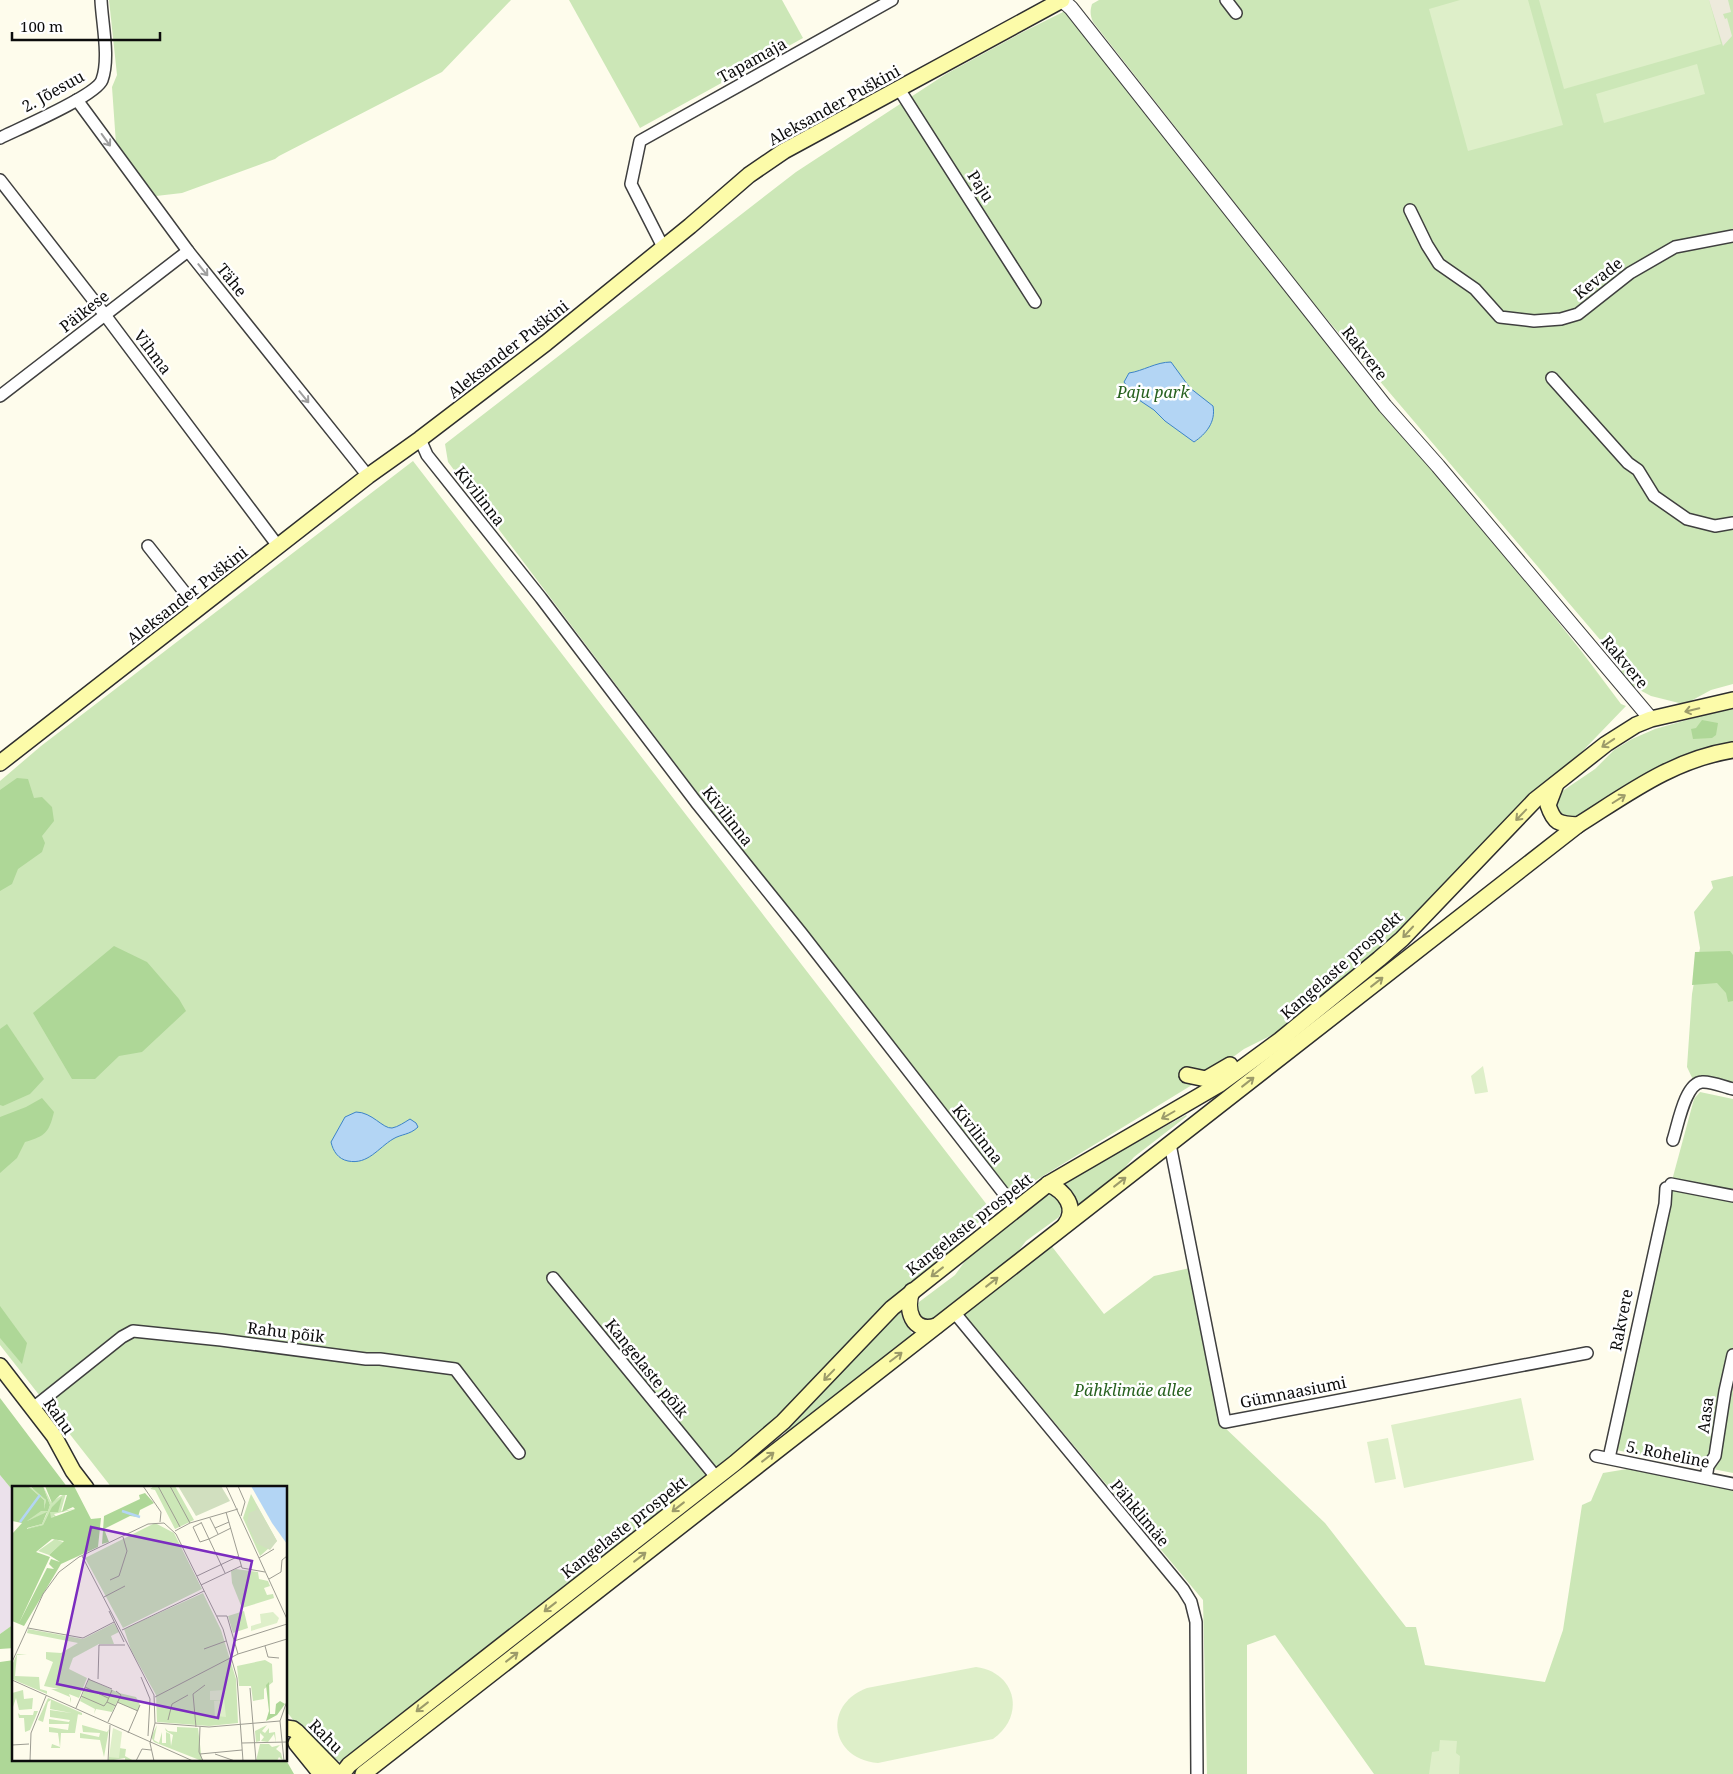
<svg xmlns="http://www.w3.org/2000/svg" width="1733" height="1774" viewBox="0 0 1733 1774" font-family="'Noto Serif',serif">
  <style>
    .industrial { fill: #ebe1eb }
    .green { fill: #cce7b7 }
    .forest { fill: #aed797 }
    .pitch { fill: #deefc9 }
    .plaza { fill: #edeadc }
    .water { fill: #b3d5f4; stroke: #3c83c8 }
    .lines { fill: none; stroke-linecap: round; stroke-linejoin: round }
    .minor-casing { stroke: #3f3f3f; stroke-width: 14 }
    .tertiary-casing { stroke: #3f3f3f; stroke-width: 16 }
    .secondary-casing { stroke: #2e2e2e; stroke-width: 18 }
    .minor { stroke: #fff; stroke-width: 11 }
    .tertiary { stroke: #fff; stroke-width: 14 }
    .secondary { stroke: #fcfba9; stroke-width: 15 }
    .oneway { stroke: #9e9e9e }
    .oneway2 { stroke: #9c9b6a }
    .labels { text-anchor: middle; stroke-width: 5; stroke-linejoin: round; paint-order: stroke }
    .street-label { font-size: 16px; fill: #0c0c0c; stroke: #fff }
    .park-label { font-size: 16px; font-style: italic; fill: #27611f; stroke: #fff }
    .inset-river { fill: none; stroke: #b3d5f4; stroke-width: 2.5 }
    .inset-road { fill: none; stroke: #9d9c92; stroke-width: 1 }
    .view { fill: #7b2cbf; fill-opacity: 0.15; stroke: #7b2cbf; stroke-width: 2.5 }
    .inset-edge { fill: none; stroke: #0c0c0c; stroke-width: 2.5 }
  </style>
  <rect width="100%" height="100%" fill="#fefcec"/>
  <!-- industrial -->
  <path class="industrial" d="M0,1475L14,1492V1624L0,1634Z"/>
  <!-- green -->
  <g class="green">
    <path d="M109,0H511L442,72L279,156L275,159L182,193L156,196L116,144L112,87L117,75Z"/>
    <path d="M569,0H782L803,38L640,128Z"/>
    <path d="M1099,0H1733V684L1711,690L1687,703H1679L1651,696L1632,686L1625,680L1614,656L1314,304L1093,22C1090,15 1090,11 1092,4Z"/>
    <path d="M1071,8L1582,652L1621,704L1626,706L1410,930L1354,971L1276,1033L1244,1049L1210,1074L1007,1198L853,999L448,462L445,444L796,172L946,74L1021,33Z"/>
    <path d="M413,461L991,1210L754,1446L341,1762L326,1757L307,1737L286,1711V1488H112L0,1345V781L41,746Z"/>
    <path d="M1733,707V741L1664,764L1625,785L1574,819L1562,818L1555,806L1561,792L1595,769L1614,750L1632,739L1655,729Z"/>
    <path d="M1733,876V1091L1695,1084L1687,1067L1692,994L1700,948L1694,912L1713,888L1711,881Z"/>
    <path d="M1700,1092L1733,1099V1473L1611,1449L1671,1184L1694,1099Z"/>
    <path d="M1186,1115L1187,1116L1134,1157L1115,1179L1078,1208L1071,1190L1064,1182Z"/>
    <path d="M1050,1195H1055L1062,1203V1209L1059,1217L1026,1241L1013,1258L933,1320L923,1322L915,1308L919,1302L955,1275L968,1257L1045,1196Z"/>
    <path d="M1050,1244L1104,1314L1154,1276L1190,1268L1222,1425L1325,1523L1406,1627H1416L1425,1665L1545,1682L1563,1630L1582,1505L1591,1501L1603,1473L1627,1469L1733,1489V1774H1374L1275,1635L1247,1645V1774H1207L1203,1600L963,1313Z"/>
    <path d="M900,1310L904,1322L914,1336L788,1434L785,1432Z"/>
  </g>
  <!-- forest -->
  <g class="forest">
    <path d="M1702,720L1718,723L1716,735L1712,738L1693,739L1691,729L1696,728Z"/>
    <path d="M17,778L28,779L34,798L42,797L52,807L54,821L42,836L45,843L42,852L18,869L12,884L0,891V790Z"/>
    <path d="M114,946L147,962L179,999L186,1011L142,1052L119,1056L95,1079H72L33,1013Z"/>
    <path d="M1730,951L1733,955V1001L1728,1002L1726,993L1717,983L1692,985L1695,952Z"/>
    <path d="M7,1024L44,1079L30,1094L3,1106L0,1105V1029Z"/>
    <path d="M42,1098L54,1112C49,1132 46,1136 25,1142L17,1158L0,1173V1117L26,1107Z"/>
    <path d="M0,1306L27,1343L22,1364L0,1338Z"/>
    <path d="M0,1398L68,1488H14V1492L0,1475Z"/>
    <path d="M14,1624V1648L0,1649V1634Z"/>
    <path d="M14,1660V1760H286L294,1774H0V1662Z"/>
  </g>
  <!-- pitch -->
  <g class="pitch">
    <path d="M1460,0H1528L1563,125L1468,151L1429,9Z"/>
    <path d="M1539,0H1709L1721,44L1564,89Z"/>
    <path d="M1697,64L1705,94L1604,123L1596,94Z"/>
    <path d="M1483,1066L1488,1092L1475,1094L1471,1076Z"/>
    <path d="M1521,1398L1534,1460L1404,1488L1391,1425Z"/>
    <path d="M1388,1438L1396,1479L1375,1483L1367,1442Z"/>
    <path d="M976,1667C1016,1672 1026,1716 993,1739L878,1763C830,1759 822,1705 867,1688Z"/>
    <path d="M1440,1740L1457,1741L1456,1753L1460,1756L1459,1774H1429L1432,1752L1439,1751Z"/>
  </g>
  <!-- plaza -->
  <path class="plaza" d="M1709,0H1728L1731,12L1723,14L1725,19L1727,18L1732,36L1723,46Z"/>
  <!-- water -->
  <g class="water">
    <path d="M1171,362L1190,388L1213,406C1216,422 1206,434 1194,442L1165,421L1154,410L1136,398L1124,382L1129,373C1143,371 1156,362 1171,362Z"/>
    <path d="M356,1112C372,1112 383,1129 392,1128C398,1127 405,1122 410,1119L416,1123L418,1127C410,1135 401,1134 393,1139C378,1148 368,1165 348,1161C338,1159 333,1151 331,1142L345,1117Z"/>
  </g>
  <g class="lines">
    <defs>
      <g id="minor">
        <path d="M1226,0L1236,13"/>
        <path d="M899,89L1035,302"/>
        <path d="M77,100L188,251L368,476"/>
        <path d="M0,138C18,129 96,96 102,80C110,58 102,23 101,0"/>
        <path d="M0,180L105,315L278,546"/>
        <path d="M1410,210L1427,245L1439,264L1475,289L1500,317L1534,321L1561,319L1578,314L1630,273L1675,247L1733,236"/>
        <path d="M663,247L631,184L640,141L892,0"/>
        <path d="M1552,378L1628,463L1638,470L1654,496L1687,519L1715,526L1733,523"/>
        <path d="M0,396L188,251"/>
        <path d="M420,439L427,455L541,598L696,802L802,934L1016,1209"/>
        <path d="M148,546L197,608"/>
        <path d="M1673,1140C1678,1125 1685,1083 1702,1082C1711,1081 1724,1087 1733,1089"/>
        <path d="M1170,1144L1225,1422L1587,1353"/>
        <path d="M1671,1184L1733,1196"/>
        <path d="M553,1278L716,1477"/>
        <path d="M954,1312L1183,1589L1191,1602L1196,1622L1197,1774"/>
        <path d="M33,1408L122,1337L133,1331L221,1340L366,1359H380L455,1369L519,1453"/>
        <path d="M1596,1456L1733,1484"/>
        <path d="M1609,1458L1665,1204L1666,1188"/>
        <path d="M1706,1478L1708,1466L1715,1456L1725,1391L1733,1355"/>
      </g>
      <path id="tertiary" d="M1062,0L1071,8L1385,406L1438,466L1651,719"/>
      <g id="secondary">
        <path d="M0,763L368,476L420,439L546,343L690,226L749,175L784,151L1062,0"/>
        <path d="M1556,784L1548,805C1554,823 1558,824 1578,825"/>
        <path d="M1187,1075L1206,1079L1230,1065"/>
        <path d="M1048,1184C1065,1191 1078,1208 1065,1225"/>
        <path d="M912,1291C905,1309 912,1334 936,1326"/>
        <path d="M0,1366L54,1436L73,1471L86,1488"/>
        <path d="M286,1728L293,1729L297,1732L338,1774"/>
        <path d="M296,1743L321,1774"/>
        <path d="M342,1774L349,1765L735,1463L783,1422L892,1308L1048,1184L1220,1084L1280,1040L1379,959L1402,939L1535,800L1606,744L1636,725L1651,719L1733,700"/>
        <path d="M363,1774L1578,825C1629,793 1672,760 1733,750"/>
      </g>
    </defs>
    <!-- minor casing -->
    <use href="#minor" class="minor-casing"/>
    <!-- tertiary casing -->
    <use href="#tertiary" class="tertiary-casing"/>
    <!-- secondary casing -->
    <use href="#secondary" class="secondary-casing"/>
    <!-- minor -->
    <use href="#minor" class="minor"/>
    <!-- tertiary -->
    <use href="#tertiary" class="tertiary"/>
    <!-- secondary -->
    <use href="#secondary" class="secondary"/>
  </g>
  <!-- one-way arrows -->
  <defs><path id="oneway-shaft" d="M-6 0H5M1.5-3L5.5 0L1.5 3" fill="none" stroke-width="1.6" stroke-linecap="round" stroke-linejoin="round" transform="scale(1.25)"/></defs>
  <g class="oneway">
    <use href="#oneway-shaft" transform="translate(106 140) rotate(54)"/>
    <use href="#oneway-shaft" transform="translate(203 270) rotate(51)"/>
    <use href="#oneway-shaft" transform="translate(304 397) rotate(51)"/>
  </g>
  <g class="oneway2">
    <use href="#oneway-shaft" transform="translate(1692 710) rotate(167)"/>
    <use href="#oneway-shaft" transform="translate(1608 743) rotate(146)"/>
    <use href="#oneway-shaft" transform="translate(1619 799) rotate(-32)"/>
    <use href="#oneway-shaft" transform="translate(1521 815) rotate(134)"/>
    <use href="#oneway-shaft" transform="translate(1408 932) rotate(133)"/>
    <use href="#oneway-shaft" transform="translate(1377 982) rotate(-38)"/>
    <use href="#oneway-shaft" transform="translate(1248 1082) rotate(-38)"/>
    <use href="#oneway-shaft" transform="translate(1168 1115) rotate(150)"/>
    <use href="#oneway-shaft" transform="translate(1120 1182) rotate(-38)"/>
    <use href="#oneway-shaft" transform="translate(937 1272) rotate(142)"/>
    <use href="#oneway-shaft" transform="translate(992 1282) rotate(-38)"/>
    <use href="#oneway-shaft" transform="translate(896 1357) rotate(-37)"/>
    <use href="#oneway-shaft" transform="translate(829 1375) rotate(134)"/>
    <use href="#oneway-shaft" transform="translate(768 1457) rotate(-38)"/>
    <use href="#oneway-shaft" transform="translate(678 1507) rotate(142)"/>
    <use href="#oneway-shaft" transform="translate(640 1557) rotate(-38)"/>
    <use href="#oneway-shaft" transform="translate(550 1607) rotate(142)"/>
    <use href="#oneway-shaft" transform="translate(512 1657) rotate(-38)"/>
    <use href="#oneway-shaft" transform="translate(422 1707) rotate(142)"/>
  </g>
  <g class="labels">
    <!-- street labels -->
    <g class="street-label">
      <text transform="translate(752 60) rotate(-29)" y="6">Tapamaja</text>
      <text transform="translate(53 91) rotate(-29)" y="6">2. Jõesuu</text>
      <text transform="translate(834 105) rotate(-29)" y="6">Aleksander Puškini</text>
      <text transform="translate(981 186) rotate(57)" y="6">Paju</text>
      <text transform="translate(1598 278) rotate(-38)" y="6">Kevade</text>
      <text transform="translate(232 280) rotate(51)" y="6">Tähe</text>
      <text transform="translate(84 311) rotate(-38)" y="6">Päikese</text>
      <text transform="translate(508 349) rotate(-38)" y="6">Aleksander Puškini</text>
      <text transform="translate(153 352) rotate(53)" y="6">Vihma</text>
      <text transform="translate(1365 353) rotate(52)" y="6">Rakvere</text>
      <text transform="translate(480 496) rotate(52)" y="6">Kivilinna</text>
      <text transform="translate(187 595) rotate(-38)" y="6">Aleksander Puškini</text>
      <text transform="translate(1625 662) rotate(50)" y="6">Rakvere</text>
      <text transform="translate(728 816) rotate(52)" y="6">Kivilinna</text>
      <text transform="translate(1341 965) rotate(-41)" y="6">Kangelaste prospekt</text>
      <text transform="translate(978 1134) rotate(52)" y="6">Kivilinna</text>
      <text transform="translate(969 1224) rotate(-38)" y="6">Kangelaste prospekt</text>
      <text transform="translate(1621 1320) rotate(-79)" y="6">Rakvere</text>
      <text transform="translate(286 1332) rotate(7)" y="6">Rahu põik</text>
      <text transform="translate(647 1368) rotate(51)" y="6">Kangelaste põik</text>
      <text transform="translate(1293 1392) rotate(-11)" y="6">Gümnaasiumi</text>
      <text transform="translate(1705 1415) rotate(-82)" y="6">Aasa</text>
      <text transform="translate(59 1416) rotate(55)" y="6">Rahu</text>
      <text transform="translate(1668 1454) rotate(11)" y="6">5. Roheline</text>
      <text transform="translate(1140 1513) rotate(50)" y="6">Pähklimäe</text>
      <text transform="translate(624 1527) rotate(-38)" y="6">Kangelaste prospekt</text>
      <text transform="translate(326 1736) rotate(45)" y="6">Rahu</text>
    </g>
    <!-- park labels -->
    <g class="park-label">
      <text x="1153" y="398">Paju park</text>
      <text x="1133" y="1396">Pähklimäe allee</text>
    </g>
  </g>
  <!-- overview -->
  <g transform="translate(12 1486)">
    <rect width="275" height="275" fill="#fefcec"/>
    <path d="M16,0L29,7L34,14L32,25H36L38,19L31,0L39,16L54,7L49,25L63,23L42,28L46,33L64,29L67,20L68,27L52,34L48,42L41,30L39,40L22,53L24,46L32,40L37,27L31,39L17,43L14,42L15,38L16,42L30,38L35,27L15,35L32,20V14ZM142,0H163L182,34L163,43L143,4L138,3ZM239,8L265,55L248,70L231,32ZM143,37L162,47L190,103L111,142L73,72ZM43,53L51,56L37,69L26,65ZM224,83L246,86L247,93L256,95L258,100L252,102L255,109L261,108L262,112L230,122L220,97L219,85ZM191,107L209,144L224,193L226,237L197,240L145,236L144,209L119,164L112,143ZM232,125L236,142L221,147L216,130ZM102,137L107,146L99,150L102,158H87L61,172L57,183L75,192L67,212L57,208L59,213L58,217V211L39,203H47L32,200L41,176L34,173V166L49,167L66,157L15,147L16,143L71,153ZM5,168H15L5,169L3,190L27,191L28,203L35,205V208L0,193V179ZM253,174L260,178L261,196L252,203V213L241,215L239,200H227L225,180ZM77,193L107,207L124,211L128,219L126,225L105,216L100,226L84,223L82,228L83,223L68,215ZM11,204L12,213L21,212L20,223L7,224L4,212L0,224V207ZM36,212L70,227V229L38,223L39,214L36,216L31,236L26,234ZM38,224L66,228L63,247H49L48,262H39L40,258L48,261L46,247L37,246V241L56,244L57,238H37V233L57,236L58,234L38,231ZM22,225H26L18,244L13,246L12,232H7L6,227L8,229H21ZM70,239L95,246L97,243L92,271L88,254L68,252V247L87,251L88,247L71,246ZM145,239L142,254L147,257L150,246V257H154V246L158,248L159,260L161,249L154,245L153,242L156,245L165,246V241L186,242L190,275L142,256L139,251ZM255,239L250,245L253,247L257,242V247L263,246L264,257L262,248L256,256L249,255L252,251L248,247V255L244,256L243,245ZM248,258H257L260,261L268,259L264,263L269,267L271,275L267,271L265,275H244ZM107,262L114,263L113,270L122,275H113V272L96,275L97,271H107Z" fill="#cce7b7"/>
    <path d="M0,0H16L32,14V23L34,14L18,0H31L38,19L36,25H29L15,35L35,26L30,38L15,42V38V43L31,39L40,21L50,11L46,26H38L39,32L63,23L61,21L50,26L55,9H48L40,17L33,0H62L79,33L89,32L86,61L49,78L12,140L0,135V48L10,37L0,35ZM40,53L52,55L37,69L48,76L39,73L37,78L42,83L35,82L7,137L38,71L24,66ZM133,7L142,17L128,24L126,31L118,30L92,43L97,56L90,58L92,30L128,13L127,9ZM257,196L258,228H263L264,218L268,215L273,218L265,229L254,235L257,225L254,199Z" fill="#aed797" fill-rule="evenodd"/>
    <path d="M166,0H209L218,15L184,30ZM244,18L265,55L258,64L244,57L235,37L237,27L244,24Z" fill="#d1dfbf"/>
    <path d="M261,126L267,132L265,137L239,145V140L249,137L248,128ZM211,204L214,231L203,230L202,215L212,214H198V205ZM101,242L110,246L107,272L97,271Z" fill="#deefc9"/>
    <path d="M239,0H275V58L260,37Z" fill="#b3d5f4"/>
    <path class="inset-river" d="M110,25L128,31M8,36L28,9"/>
    <path class="inset-road" d="M131,0L149,26L148,36M146,0L168,41M158,0L178,37M214,0L275,133M226,0L233,16L229,30M214,26L230,82L253,86M198,32L206,48M189,36L213,87M189,37L181,41L188,56L197,53M203,42L217,36M163,45L178,37L226,23M197,53L219,42M70,70L142,209L143,237L138,257L142,275M247,72L262,63M185,90L227,70M257,93L269,86L270,74L275,70M98,94L107,90L115,65L111,51M189,99L229,80M92,111L113,100M97,125L112,156M205,130H215L226,168M16,142L71,152L102,136M110,144L192,105M222,155L275,138M253,160L256,171L267,172M192,163L214,155M0,176L31,108L47,86L67,71L136,38L152,37L164,48L211,143L225,192L231,275M129,191L138,213L136,250M76,193L100,203M86,193L87,159H113M0,194L181,275M73,201L96,212M238,202L244,275M100,204L95,216L104,220M69,210L92,220L95,216M143,211L226,168L275,153M105,216L126,225M64,222L77,192M156,234L160,218L176,209M96,236L109,209L104,205M143,237L197,241L268,235M184,241L181,208L193,199M188,241L187,266L191,275M116,247L128,219M230,257L275,256M0,259L17,258M188,268L230,264M203,268L223,275M18,275L19,247L34,210M96,275L98,239M124,275L130,263L139,264M272,275L268,235L275,215"/>
    <path class="view" d="M79,41L240,75L206,232L45,198Z"/>
    <rect width="275" height="275" class="inset-edge"/>
  </g>
  <!-- scale -->
  <path d="M12 32v8h148v-8" fill="none" stroke="#0c0c0c" stroke-width="2.5"/>
  <text x="20" y="32" font-size="15" fill="#0c0c0c" stroke="#ffffff" stroke-width="4" paint-order="stroke">100 m</text>
</svg>
